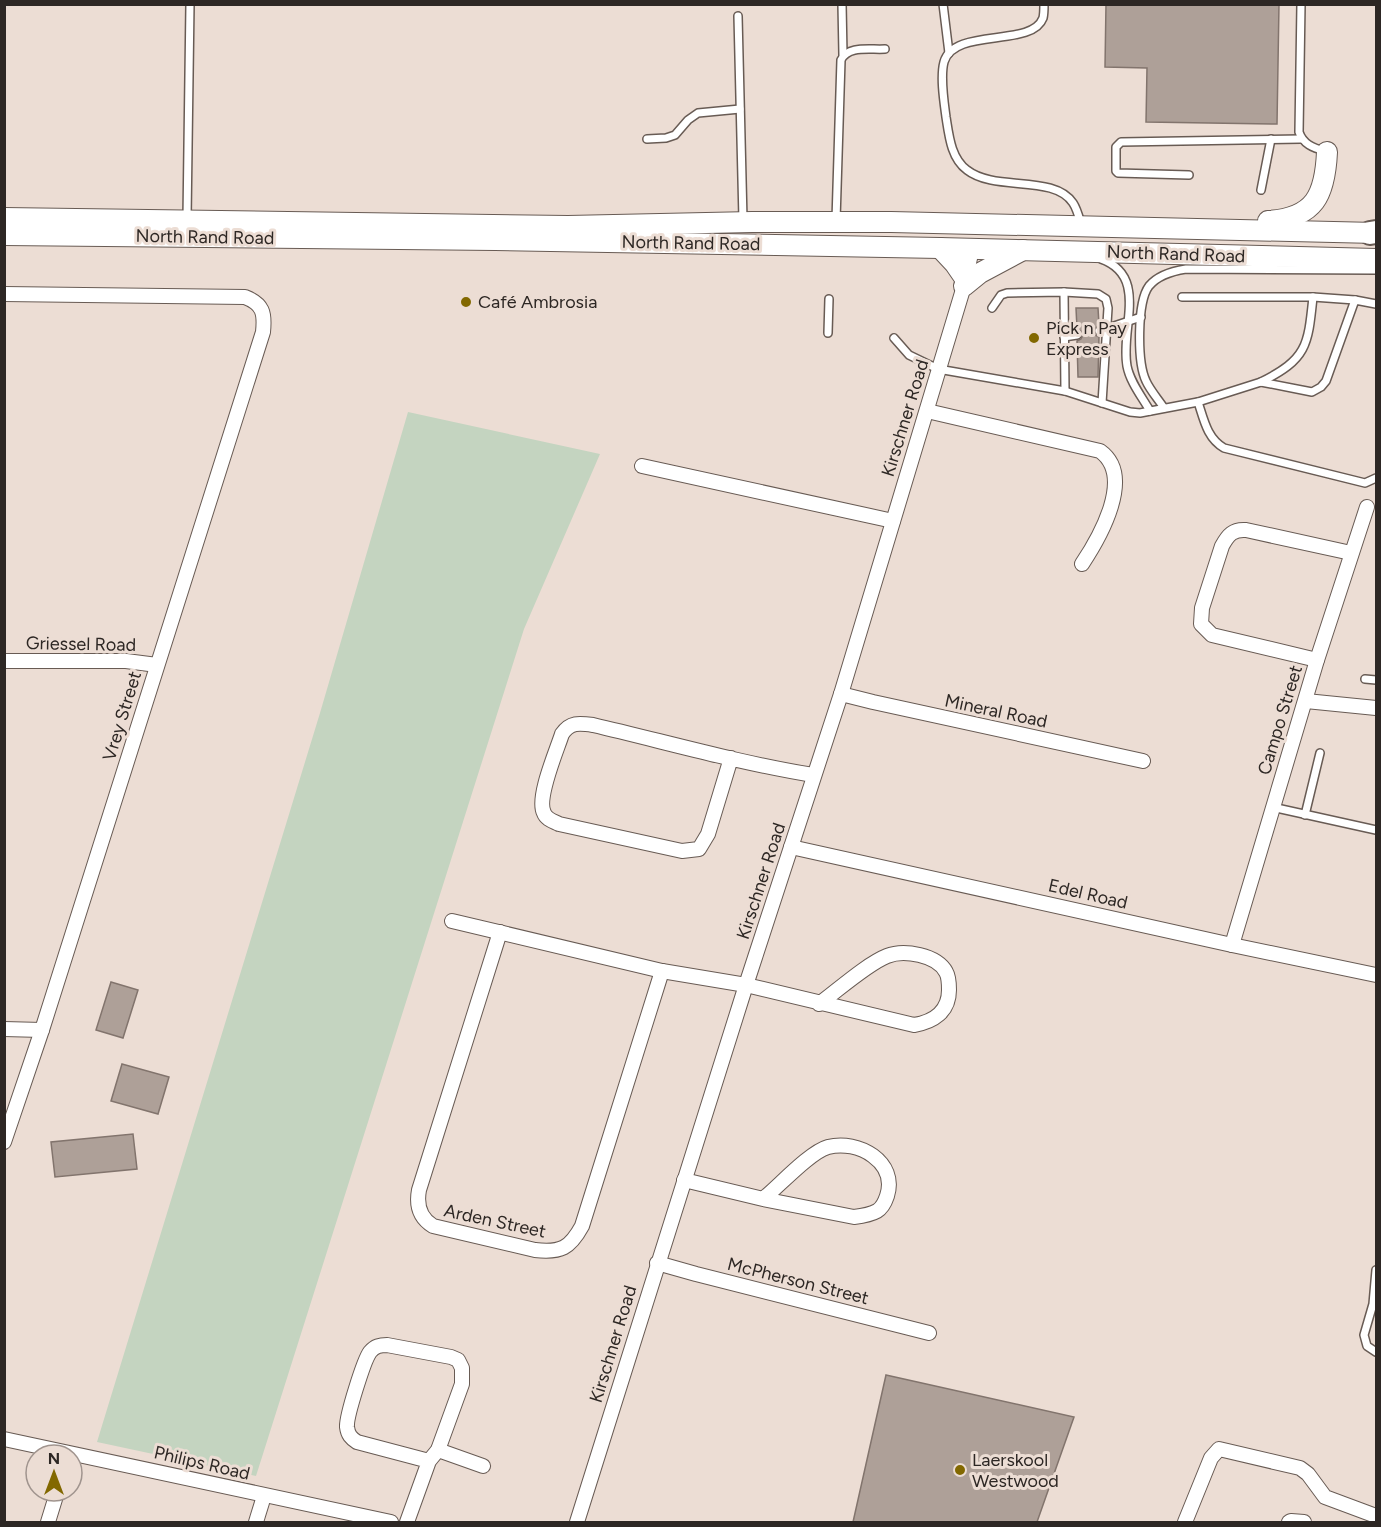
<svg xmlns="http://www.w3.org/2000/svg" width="1381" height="1527" viewBox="0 0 1381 1527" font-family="Figtree,sans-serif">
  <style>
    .green { fill: #c4d4c0 }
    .building { fill: #aea098; stroke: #82746d; stroke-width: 1.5 }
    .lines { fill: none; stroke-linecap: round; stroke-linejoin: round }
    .lane-casing { stroke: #685b54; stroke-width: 10 }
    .street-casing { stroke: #685b54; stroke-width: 16 }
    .secondary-casing { stroke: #685b54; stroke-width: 22 }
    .primary-casing { stroke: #685b54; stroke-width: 26 }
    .lane { stroke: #fff; stroke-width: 7 }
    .street { stroke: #fff; stroke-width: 14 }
    .secondary { stroke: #fff; stroke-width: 20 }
    .primary { stroke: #fff; stroke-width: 22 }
    .poi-dot { fill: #826800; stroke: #ecddd4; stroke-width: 2 }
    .labels { text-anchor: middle; stroke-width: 6; stroke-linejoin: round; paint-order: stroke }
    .street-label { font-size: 18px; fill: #2d2724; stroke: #ecddd4 }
    .poi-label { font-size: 18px; fill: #2d2724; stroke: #ecddd4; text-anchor: start }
  </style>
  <rect width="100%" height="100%" fill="#ecddd4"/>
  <!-- green -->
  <path class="green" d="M408,412L600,454L524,629L256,1476L97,1442L320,713Z"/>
  <!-- building -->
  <g class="building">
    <path d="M1106,4H1279L1277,124L1146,122L1147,68L1105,67Z"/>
    <path d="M1076,308H1098L1099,325L1093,330L1095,335L1099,337L1098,377H1078L1077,341L1081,339L1083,335L1081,331L1077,329Z"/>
    <path d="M111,982L138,990L123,1038L96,1030Z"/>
    <path d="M122,1064L169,1077L158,1114L111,1101Z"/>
    <path d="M133,1134L137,1169L55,1177L51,1142Z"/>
    <path d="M886,1375L1074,1417L1037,1522H853Z"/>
  </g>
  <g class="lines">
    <defs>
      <g id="lane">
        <path d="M842,4L843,55"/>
        <path d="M943,4L949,53"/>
        <path d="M1044,4C1044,8 1044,14 1043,18C1032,48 954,27 944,62C940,77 944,102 946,117C949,136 951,158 967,170C995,192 1054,174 1073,203C1077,209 1079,217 1081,224"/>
        <path d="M1301,4L1299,132C1303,144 1313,148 1325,151"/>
        <path d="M738,16L743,220"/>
        <path d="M647,139L666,138L675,135L688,120L698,113L740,109"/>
        <path d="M1189,175L1118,173L1116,171V147L1121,142L1301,139"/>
        <path d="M1261,190L1271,139"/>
        <path d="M187,218L190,4"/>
        <path d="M836,220L841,60C848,45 870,50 885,49"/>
        <path d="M1101,259C1149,276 1120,328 1127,366C1130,382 1142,397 1150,411"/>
        <path d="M1064,292L1098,294L1106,299L1108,308L1102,403"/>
        <path d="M1182,297H1313C1308,346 1307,359 1261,382"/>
        <path d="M1313,297L1355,300"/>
        <path d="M992,308L1001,295L1007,293L1064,292L1065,391"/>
        <path d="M1099,331L1141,317"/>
        <path d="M828,333L829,299"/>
        <path d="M1064,337L1077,335"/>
        <path d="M894,338L909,355L938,369L1065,391L1130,412L1140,413L1198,402L1261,382L1312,392L1321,387L1326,381L1355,300L1376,304"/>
        <path d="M1198,402C1204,420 1207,438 1224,448L1365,483L1376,478"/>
        <path d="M1164,408C1158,399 1150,390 1146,381C1137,362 1137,302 1149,286C1158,275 1173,271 1186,269L1376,270"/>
        <path d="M1365,679L1376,680"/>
        <path d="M1272,807L1376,830"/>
        <path d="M1305,815L1320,753"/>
        <path d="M1376,1270L1373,1304L1364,1335L1367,1346L1376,1352"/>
      </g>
      <g id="street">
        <path d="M4,294L245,297C263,304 265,313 263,332L42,1030L4,1142"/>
        <path d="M927,411L1100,451C1135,476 1100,537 1082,564"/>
        <path d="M642,466L893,521"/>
        <path d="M1317,660L1212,635L1201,624L1202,608L1222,546C1228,535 1233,529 1246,530L1351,553"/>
        <path d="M4,661H126L157,665"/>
        <path d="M841,694L873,702L1143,761"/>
        <path d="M1306,701L1376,708"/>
        <path d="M731,758L708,834L699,849L682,851L559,824C553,821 546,819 544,813C536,798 557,750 562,734C570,722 579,723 593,725C666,742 739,763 813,775"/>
        <path d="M791,847L1232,945L1376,975"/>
        <path d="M452,921L662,971L746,985L914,1025C933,1022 949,1012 949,990C949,985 949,977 946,972C937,955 904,949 887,956C867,964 838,990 819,1004"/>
        <path d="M500,932L419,1190C416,1206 420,1218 433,1226L535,1250C561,1253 570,1248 582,1226L662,971"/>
        <path d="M1232,945L1317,660L1367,507"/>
        <path d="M4,1029L42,1030"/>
        <path d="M684,1180L763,1199L854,1217C862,1216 870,1215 877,1211C882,1208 885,1202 887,1196C898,1162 858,1139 828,1147C810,1152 779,1186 763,1199"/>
        <path d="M657,1263L696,1274L929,1333"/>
        <path d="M4,1439L391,1522"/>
        <path d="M438,1450L483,1466"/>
        <path d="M48,1522L56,1496"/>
        <path d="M256,1522L264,1496"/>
        <path d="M407,1522L429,1461L438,1450L462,1384V1368L458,1360L451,1357L387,1345C380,1345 375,1346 370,1352C364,1360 346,1417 347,1427C348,1435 351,1438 357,1442L429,1461"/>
        <path d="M577,1522L746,985L841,694L964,286L972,249"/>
        <path d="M1185,1522L1211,1458L1219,1449L1300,1468L1308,1474L1325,1497L1376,1516"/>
        <path d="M1289,1522L1291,1521L1304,1522"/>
      </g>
      <g id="secondary">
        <path d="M4,218L568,226L752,222H891L1376,233"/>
        <path d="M1268,221C1315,218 1325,195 1327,152"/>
        <path d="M4,235L495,240L940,248L1376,259"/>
        <path d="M940,248L955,264L966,280"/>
        <path d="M964,286L980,273L1023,250"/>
      </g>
      <path id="primary" d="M1370,233L1376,232"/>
    </defs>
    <!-- lane casing -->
    <use href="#lane" class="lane-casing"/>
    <!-- street casing -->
    <use href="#street" class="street-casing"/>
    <!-- secondary casing -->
    <use href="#secondary" class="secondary-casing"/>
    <!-- primary casing -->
    <use href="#primary" class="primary-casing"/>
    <!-- lane -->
    <use href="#lane" class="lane"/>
    <!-- street -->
    <use href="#street" class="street"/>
    <!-- secondary -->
    <use href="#secondary" class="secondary"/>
    <!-- primary -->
    <use href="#primary" class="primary"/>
  </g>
  <!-- markers -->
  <g class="poi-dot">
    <circle cx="466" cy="302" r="6"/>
    <circle cx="1034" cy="338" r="6"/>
    <circle cx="960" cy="1470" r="6"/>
  </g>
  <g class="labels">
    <!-- street labels -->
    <g class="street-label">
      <text transform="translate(205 237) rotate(1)" y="6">North Rand Road</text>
      <text transform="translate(691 243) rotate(1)" y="6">North Rand Road</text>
      <text transform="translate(1176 254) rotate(2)" y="6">North Rand Road</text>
      <text transform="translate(905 418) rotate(-73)" y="6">Kirschner Road</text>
      <text transform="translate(81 644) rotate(1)" y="6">Griessel Road</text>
      <text transform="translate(996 711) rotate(12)" y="6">Mineral Road</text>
      <text transform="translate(122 716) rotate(-73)" y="6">Vrey Street</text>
      <text transform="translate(1280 720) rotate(-73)" y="6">Campo Street</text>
      <text transform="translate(761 881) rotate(-72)" y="6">Kirschner Road</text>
      <text transform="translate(1088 894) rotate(13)" y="6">Edel Road</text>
      <text transform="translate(495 1221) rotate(12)" y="6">Arden Street</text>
      <text transform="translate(798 1281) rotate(14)" y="6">McPherson Street</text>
      <text transform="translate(613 1344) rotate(-73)" y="6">Kirschner Road</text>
      <text transform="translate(202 1463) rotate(13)" y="6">Philips Road</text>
    </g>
    <!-- poi labels -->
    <g class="poi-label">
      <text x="478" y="308">Café Ambrosia</text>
      <text x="1046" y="334">Pick n Pay<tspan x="1046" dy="21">Express</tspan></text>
      <text x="972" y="1466">Laerskool<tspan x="972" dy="21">Westwood</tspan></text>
    </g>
  </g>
  <!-- border -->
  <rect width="1381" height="1527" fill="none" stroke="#2d2724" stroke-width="12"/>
  <!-- north arrow -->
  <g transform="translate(54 1473)"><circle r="28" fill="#ecddd4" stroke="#a0948e" stroke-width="1.5"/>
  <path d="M0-4.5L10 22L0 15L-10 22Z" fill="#826800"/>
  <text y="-9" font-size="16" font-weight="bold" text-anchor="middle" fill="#2d2724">N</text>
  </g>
</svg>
